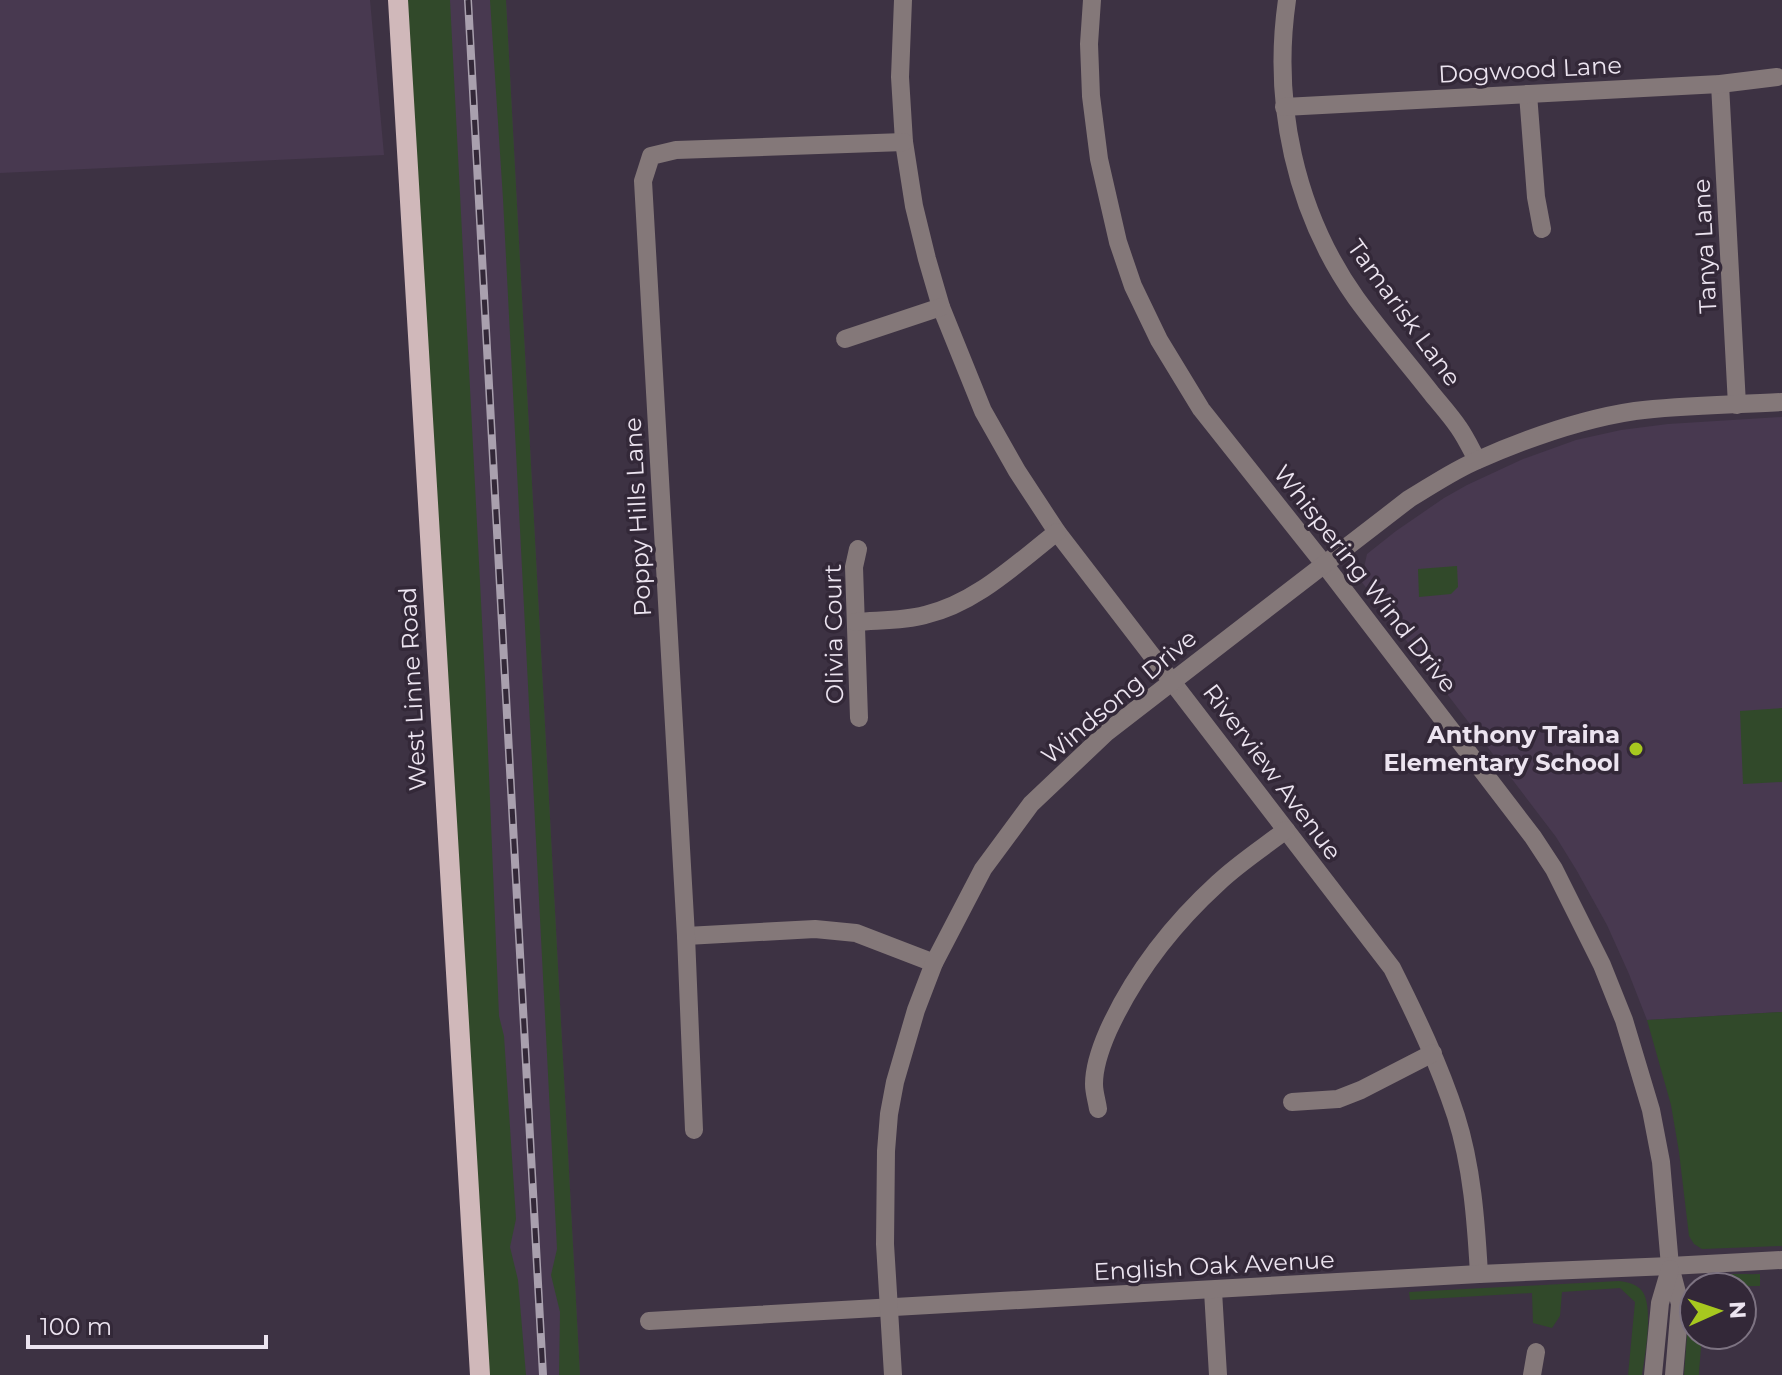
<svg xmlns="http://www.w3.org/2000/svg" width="1782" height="1375" viewBox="0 0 1782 1375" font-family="Montserrat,sans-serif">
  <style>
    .built { fill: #483950 }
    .green { fill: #31492a }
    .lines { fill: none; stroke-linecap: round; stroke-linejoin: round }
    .minor { stroke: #847879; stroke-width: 18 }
    .major { stroke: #d0b8ba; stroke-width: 20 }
    .rail-casing { stroke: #a9a0ae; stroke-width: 8 }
    .rail { stroke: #332838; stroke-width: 5; stroke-dasharray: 15; stroke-linecap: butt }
    .poi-dot { fill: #a7c81f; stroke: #332838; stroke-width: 3 }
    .labels { text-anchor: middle; stroke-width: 7; stroke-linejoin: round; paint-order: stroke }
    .street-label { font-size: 24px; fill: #ece4f0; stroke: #332838 }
    .poi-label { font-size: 24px; font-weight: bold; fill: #ece4f0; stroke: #332838; text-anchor: end }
  </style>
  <rect width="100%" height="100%" fill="#3d3243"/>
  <!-- built -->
  <g class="built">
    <path d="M0,0H370L384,155L0,173Z"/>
    <path d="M406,0H506L580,1375H488Z"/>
    <path d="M1782,417V1012L1647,1020L1629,974L1607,925L1577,871L1556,837L1361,581L1367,554L1396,531L1444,498L1467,485L1523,459L1576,440L1621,430L1668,424Z"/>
  </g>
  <!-- green -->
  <g class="green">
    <path d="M406,0H450L485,679L499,1016L504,1036L516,1219L510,1247L518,1280L526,1375H488Z"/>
    <path d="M490,0H506L580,1375H559L560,1312L551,1275L557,1249L503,199Z"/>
    <path d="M1457,566L1458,587L1451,594L1419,597L1418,569Z"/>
    <path d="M1782,708V782L1743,784L1740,711Z"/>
    <path d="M1782,1012V1246L1702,1249L1694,1244L1689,1236L1679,1152L1671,1105L1647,1020Z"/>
    <path d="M1760,1274V1286L1697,1287C1711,1270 1739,1275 1760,1274Z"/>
    <path d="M1619,1281C1627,1282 1637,1284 1642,1291C1654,1306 1645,1356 1642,1375H1628L1635,1302L1620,1288L1562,1292L1560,1316L1552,1328L1533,1323L1532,1293L1410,1300L1409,1292Z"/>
    <path d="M1694,1290V1335H1702L1699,1372V1375H1684L1690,1297Z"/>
  </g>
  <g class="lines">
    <!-- minor -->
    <g class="minor">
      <path d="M903,0L900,77L904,142L914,206L927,259L941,307L983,411L1017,471L1057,532L1392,968C1416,1016 1439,1064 1456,1116C1472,1166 1476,1221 1479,1274"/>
      <path d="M1092,0L1089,44L1091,96L1099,159L1118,242L1133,286L1159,340L1201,409L1324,564L1533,837L1554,869L1602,965L1624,1020L1651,1110L1661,1162L1670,1266L1680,1304L1674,1375"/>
      <path d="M1287,0C1272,103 1295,212 1356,298C1380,331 1407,362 1432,394C1441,405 1451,416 1459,428C1466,438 1471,449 1477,460"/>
      <path d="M1720,84L1737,405"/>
      <path d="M1528,94L1536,197L1542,229"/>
      <path d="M1284,107L1720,84L1777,77"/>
      <path d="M845,339L941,307"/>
      <path d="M858,549L854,567L859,718"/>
      <path d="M856,622C878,620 903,621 925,615C976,603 1016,564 1057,532"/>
      <path d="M686,936L815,929L856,933L934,963"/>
      <path d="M1292,1102L1338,1099L1361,1090L1433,1053"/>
      <path d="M1098,1109C1097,1101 1094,1093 1094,1084C1094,1066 1101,1047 1108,1031C1134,974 1172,925 1218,883C1239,863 1264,847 1286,830"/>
      <path d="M694,1130L686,936L643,181L651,156L676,150L904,142"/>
      <path d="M1213,1291L1218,1375"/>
      <path d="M649,1321L1479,1274L1670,1266L1782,1260"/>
      <path d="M893,1375L885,1244L886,1151L889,1114L895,1082L916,1010L934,963L983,869L1031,804L1107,732L1409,499C1431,486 1454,470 1478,460C1528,438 1581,419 1635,411C1684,405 1733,405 1782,402"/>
      <path d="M1532,1375L1536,1352"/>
      <path d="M1653,1375L1660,1303L1670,1269"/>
    </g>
    <!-- major -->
    <path class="major" d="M398,0L480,1375"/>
    <defs>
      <path id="rail" d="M468,0L543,1375"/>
    </defs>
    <!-- rail casing -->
    <use href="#rail" class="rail-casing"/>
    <!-- rail -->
    <use href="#rail" class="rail"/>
  </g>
  <!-- markers -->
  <circle class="poi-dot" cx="1636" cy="749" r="8"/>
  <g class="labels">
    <!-- street labels -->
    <g class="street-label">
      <text transform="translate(1530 70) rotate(-3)" y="8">Dogwood Lane</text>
      <text transform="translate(1705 246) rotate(-93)" y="8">Tanya Lane</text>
      <text transform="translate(1404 313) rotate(54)" y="8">Tamarisk Lane</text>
      <text transform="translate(638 517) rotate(-93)" y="8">Poppy Hills Lane</text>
      <text transform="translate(1365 579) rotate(52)" y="8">Whispering Wind Drive</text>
      <text transform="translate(834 634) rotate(-91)" y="8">Olivia Court</text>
      <text transform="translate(413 689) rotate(-93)" y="8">West Linne Road</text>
      <text transform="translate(1119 697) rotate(-40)" y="8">Windsong Drive</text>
      <text transform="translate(1272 772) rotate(53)" y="8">Riverview Avenue</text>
      <text transform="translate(1214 1266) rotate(-3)" y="8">English Oak Avenue</text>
    </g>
    <!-- poi labels -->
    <g class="poi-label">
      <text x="1620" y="743">Anthony Traina<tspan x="1620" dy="28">Elementary School</tspan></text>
    </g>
  </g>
  <!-- north arrow -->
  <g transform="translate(1718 1311) rotate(87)"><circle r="38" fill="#332838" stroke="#7d7382" stroke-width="2"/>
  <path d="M0-6L14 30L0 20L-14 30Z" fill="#a7c81f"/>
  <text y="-12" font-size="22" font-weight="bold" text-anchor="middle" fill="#ece4f0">N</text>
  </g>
  <!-- scale -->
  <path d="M28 1335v12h238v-12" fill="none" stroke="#ece4f0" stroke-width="4"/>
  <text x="40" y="1335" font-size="24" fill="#ece4f0" stroke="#332838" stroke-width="6" paint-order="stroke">100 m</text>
</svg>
